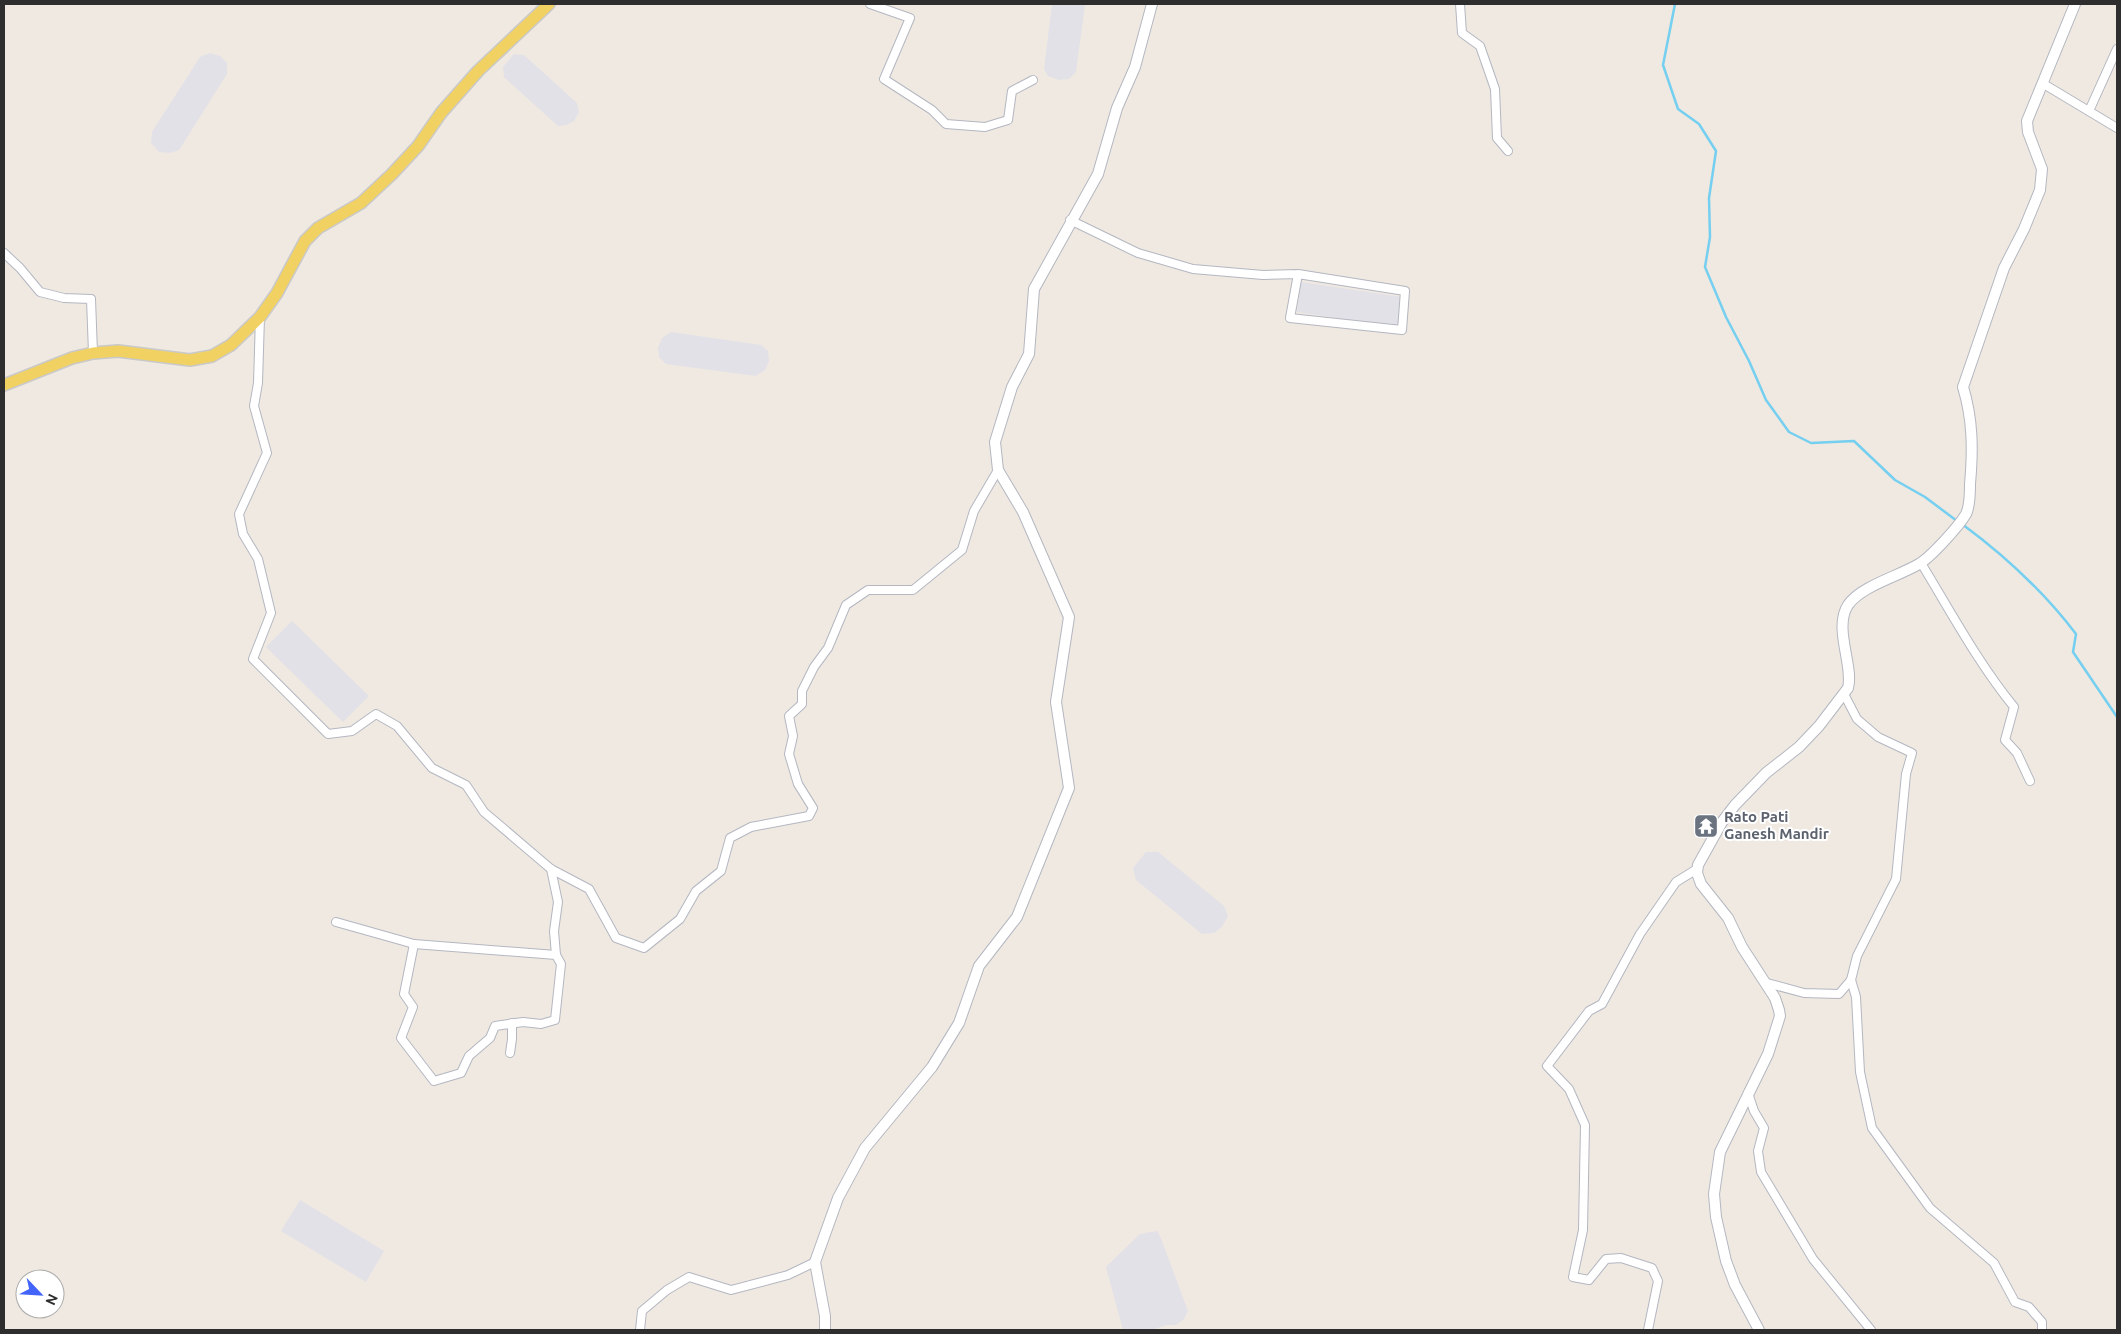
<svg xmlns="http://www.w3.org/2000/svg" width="2121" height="1334" viewBox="0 0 2121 1334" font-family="Ubuntu,sans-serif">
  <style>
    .industrial { fill: #e3e1e8 }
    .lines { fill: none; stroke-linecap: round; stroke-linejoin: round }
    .stream { stroke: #75cff0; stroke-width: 2.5 }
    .street-casing { stroke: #b4b7c1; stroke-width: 10 }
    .secondary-casing { stroke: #b4b7c1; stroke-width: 12 }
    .primary-casing { stroke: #c9c9c9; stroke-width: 14 }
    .street { stroke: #fff; stroke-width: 8 }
    .secondary { stroke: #fff; stroke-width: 10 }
    .primary { stroke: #f2d163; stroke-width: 11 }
    .labels { text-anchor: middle; stroke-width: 4; stroke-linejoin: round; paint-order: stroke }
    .worship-label { font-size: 15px; font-weight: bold; fill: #5b616d; stroke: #fff; text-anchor: start }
  </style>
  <rect width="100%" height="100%" fill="#efe9e1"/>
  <!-- industrial -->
  <g class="industrial">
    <path d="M1052,4H1085L1076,72L1069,79L1059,80L1048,76L1044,69Z"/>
    <path d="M210,53L220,56L227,63V74L179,150L170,153L159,152L151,143L152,132L200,57Z"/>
    <path d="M514,54L524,55L577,103L579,112L574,121L566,125L558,126L504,77L503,67Z"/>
    <path d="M1301,282L1402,297L1397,327L1297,312Z"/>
    <path d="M671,332L761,345L768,351L769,361L765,370L756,376L666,364L659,357L658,348L662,338Z"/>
    <path d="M292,621L369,696L343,722L266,647Z"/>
    <path d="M1146,852H1158L1224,906L1228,916L1222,927L1214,933L1202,934L1136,880L1133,868Z"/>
    <path d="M300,1200L384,1251L366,1282L281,1231Z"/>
    <path d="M1157,1231L1160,1236L1188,1311L1184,1319L1176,1325H1166L1152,1330H1123L1106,1267L1140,1234Z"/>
  </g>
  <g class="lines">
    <!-- stream -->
    <g class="stream">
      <path d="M1675,4L1663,65L1678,109L1699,124L1716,151L1709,198L1710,237L1705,267L1726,317L1749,361L1766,400L1789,432L1811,443L1854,441L1895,480L1925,497L1957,521"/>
      <path d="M1962,524C2004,555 2044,592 2076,634L2073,652L2117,717"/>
    </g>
    <defs>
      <g id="street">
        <path d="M870,4L910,18L884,79L932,110L946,124L985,127L1008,120L1012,91L1033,80"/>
        <path d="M1460,4L1462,33L1480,46L1495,89L1497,138L1508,151"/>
        <path d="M2042,83L2117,128"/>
        <path d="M2089,111L2117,49"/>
        <path d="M1070,220L1138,253L1193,269L1263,275L1298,274L1405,291L1402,330L1290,318L1298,274"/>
        <path d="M4,253L20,268L40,292L64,298L91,299L93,353"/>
        <path d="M260,317L258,383L254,406L267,453L239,514L243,534L258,559L271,613L253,659L328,734L352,731L376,714L397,726L432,768L466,785L484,812L551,869L589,889L616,938L644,948L680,919L696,891L721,871L730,838L751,827L809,816L813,808L798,784L789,754L793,736L789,716L802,704V691L814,667L828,648L846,605L868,590H913L962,550L974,511L998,470"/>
        <path d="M1921,563C1951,612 1978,663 2014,707L2005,740L2017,753L2030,781"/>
        <path d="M336,922L414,944L556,955"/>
        <path d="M414,944L404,994L413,1007L401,1038L434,1081L461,1073L469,1056L490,1038L495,1026L523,1022L541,1024L555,1020L561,964L556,955L554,931L558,902L551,869"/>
        <path d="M1851,980L1856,997L1860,1072L1872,1128L1930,1208L1994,1263L2015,1302L2029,1307L2042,1322V1330"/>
        <path d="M1767,983L1804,993L1839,994L1851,980L1857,956L1896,879L1906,774L1912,753L1878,737L1857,719L1844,694"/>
        <path d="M510,1053L512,1039V1023"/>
        <path d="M1748,1093L1754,1111L1764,1128L1758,1151L1761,1172L1813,1259L1871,1330"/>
        <path d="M640,1330L642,1311L667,1290L689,1277L731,1290L788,1275L815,1262"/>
        <path d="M1648,1330L1658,1281L1652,1268L1621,1258L1606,1259L1589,1280L1573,1277L1583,1230L1585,1125L1569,1089L1547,1066L1589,1011L1602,1004L1640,934L1676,882L1697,869"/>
      </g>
      <g id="secondary">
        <path d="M825,1330V1316L815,1262L838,1198L865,1148L932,1067L959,1023L979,966L1017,917L1069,788L1056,702L1069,617L1023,512L998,470L995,442L1012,387L1029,354L1034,289L1098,174L1117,108L1135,67L1152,4"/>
        <path d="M1759,1330L1735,1285L1726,1261L1716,1217L1714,1194L1720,1152L1768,1054L1780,1016L1779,1010L1775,998L1742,947L1728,918L1701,884L1697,873L1698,865L1722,822L1735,805L1766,773L1799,747L1819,726L1848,688C1854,666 1833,628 1848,605C1861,586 1899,576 1919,564C1931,557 1959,526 1966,514C1970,506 1970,493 1970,484C1973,450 1973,420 1963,387L2004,268L2024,229L2040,190L2042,169L2028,132L2027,121L2075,4"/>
      </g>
      <path id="primary" d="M4,385L72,358L93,353L118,351L190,360L212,356L231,345L260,317L277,293L305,241L318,228L361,203L392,174L418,146L441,113L478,71L549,4"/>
    </defs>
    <!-- street casing -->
    <use href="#street" class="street-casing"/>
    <!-- secondary casing -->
    <use href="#secondary" class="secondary-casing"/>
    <!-- primary casing -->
    <use href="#primary" class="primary-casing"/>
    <!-- street -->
    <use href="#street" class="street"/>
    <!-- secondary -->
    <use href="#secondary" class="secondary"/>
    <!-- primary -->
    <use href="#primary" class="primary"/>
  </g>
  <!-- icons -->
  <defs>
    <symbol id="temple-square" viewBox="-11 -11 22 22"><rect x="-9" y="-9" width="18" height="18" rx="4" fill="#6b7280" stroke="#fff"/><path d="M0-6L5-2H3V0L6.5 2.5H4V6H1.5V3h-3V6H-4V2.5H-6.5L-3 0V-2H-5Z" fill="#fff"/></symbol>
  </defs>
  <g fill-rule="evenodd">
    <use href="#temple-square" x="1692" y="812" width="28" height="28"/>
  </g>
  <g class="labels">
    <!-- worship labels -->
    <g class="worship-label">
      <text x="1724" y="822">Rato Pati<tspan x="1724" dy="17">Ganesh Mandir</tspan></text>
    </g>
  </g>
  <!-- border -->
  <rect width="2121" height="1334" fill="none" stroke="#2e2e2e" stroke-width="10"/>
  <!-- north arrow -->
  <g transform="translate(40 1294) rotate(115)"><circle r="24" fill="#ffffff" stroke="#ababab"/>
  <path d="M0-4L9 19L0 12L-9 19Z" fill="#4264fb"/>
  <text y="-8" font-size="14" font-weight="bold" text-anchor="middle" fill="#2e2e2e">N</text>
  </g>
</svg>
